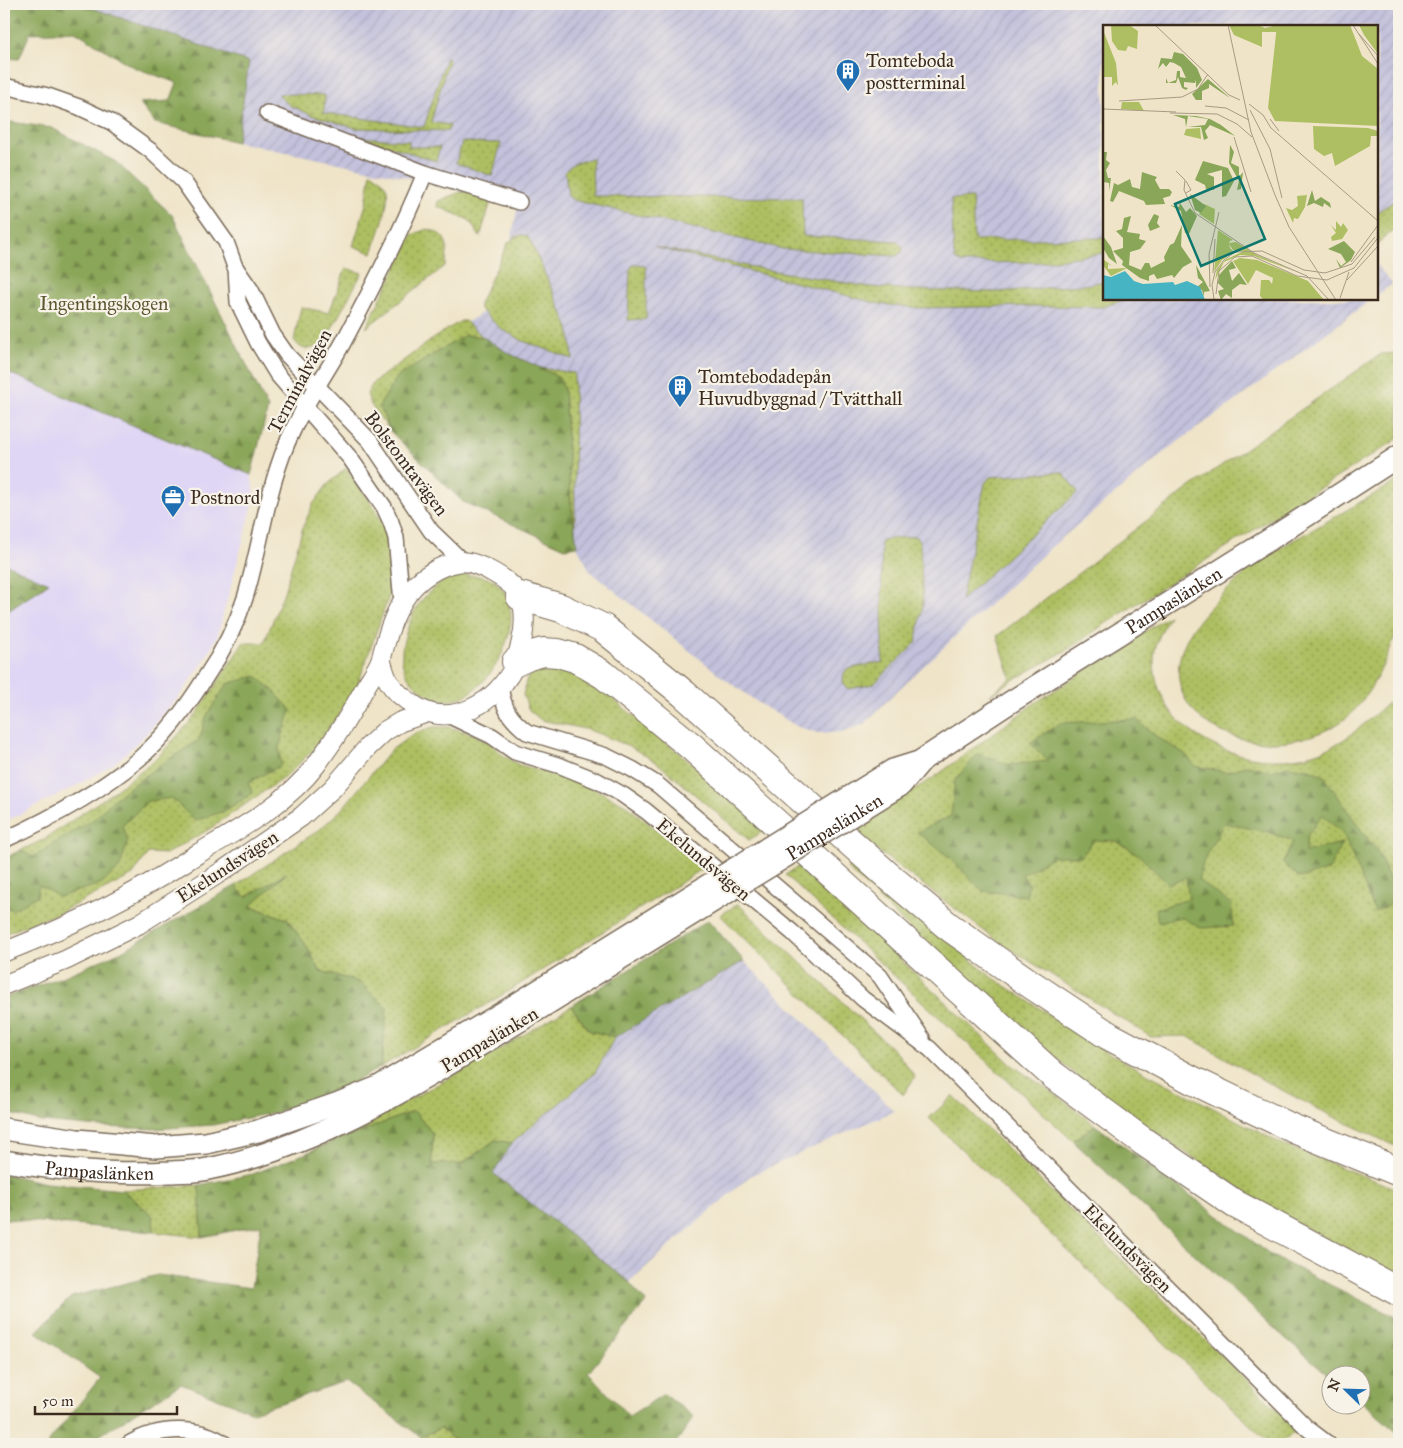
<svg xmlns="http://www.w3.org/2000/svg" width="1403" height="1448" viewBox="0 0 1403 1448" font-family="'IM FELL Great Primer',serif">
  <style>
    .built { fill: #dfd5f5 }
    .industrial { fill: url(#industrial-furrows) }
    .grass { fill: url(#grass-dots); stroke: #747440 }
    .forest { fill: url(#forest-firs); stroke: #62683b }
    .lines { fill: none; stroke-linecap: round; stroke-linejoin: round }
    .minor-casing { stroke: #7a6b5a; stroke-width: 18 }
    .tertiary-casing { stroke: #7a6b5a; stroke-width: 21 }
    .secondary-casing { stroke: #7a6b5a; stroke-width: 24 }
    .motorway-casing { stroke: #7a6b5a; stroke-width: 30 }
    .minor { stroke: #fff; stroke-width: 15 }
    .tertiary { stroke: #fff; stroke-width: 19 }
    .secondary { stroke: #fff; stroke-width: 21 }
    .motorway { stroke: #fff; stroke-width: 28 }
    .secondary-bridge-casing { stroke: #7a6b5a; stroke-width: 24; stroke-linecap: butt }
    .secondary-bridge { stroke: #fff; stroke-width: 21 }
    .labels { text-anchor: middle; stroke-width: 4.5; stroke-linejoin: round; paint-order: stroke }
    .poi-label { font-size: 19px; fill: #3b2a1e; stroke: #f7f3e8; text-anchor: start }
    .park-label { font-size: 19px; fill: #5d5732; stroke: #f7f3e8 }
    .street-label { font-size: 19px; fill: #3b2a1e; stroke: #f7f3e8 }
    .inset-road { fill: none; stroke: #a79a84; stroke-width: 1 }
    .view { fill: #0f766e; fill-opacity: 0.15; stroke: #0f766e; stroke-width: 2.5 }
    .inset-edge { fill: none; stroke: #3b2a1e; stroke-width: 2.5 }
  </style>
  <defs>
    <pattern id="industrial-furrows" width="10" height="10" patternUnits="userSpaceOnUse" patternTransform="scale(1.25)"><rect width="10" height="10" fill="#c3c1db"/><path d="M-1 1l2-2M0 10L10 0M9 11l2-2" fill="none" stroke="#a8a6bc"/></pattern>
    <pattern id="grass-dots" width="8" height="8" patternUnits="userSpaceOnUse" patternTransform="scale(1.25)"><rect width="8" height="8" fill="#adbf62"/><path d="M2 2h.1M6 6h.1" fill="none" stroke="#8e9b50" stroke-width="1.8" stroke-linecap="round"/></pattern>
    <pattern id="forest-firs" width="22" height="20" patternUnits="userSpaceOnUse" patternTransform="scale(1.25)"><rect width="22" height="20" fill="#8aa658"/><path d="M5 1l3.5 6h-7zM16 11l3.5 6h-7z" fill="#728748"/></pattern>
  </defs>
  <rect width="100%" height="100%" fill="#f7f3e8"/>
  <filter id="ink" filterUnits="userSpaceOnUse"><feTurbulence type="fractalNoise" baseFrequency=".02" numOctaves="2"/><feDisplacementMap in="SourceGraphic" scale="10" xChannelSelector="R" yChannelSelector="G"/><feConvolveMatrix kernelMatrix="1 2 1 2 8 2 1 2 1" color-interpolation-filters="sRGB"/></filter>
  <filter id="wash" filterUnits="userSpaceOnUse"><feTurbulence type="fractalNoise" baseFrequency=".0096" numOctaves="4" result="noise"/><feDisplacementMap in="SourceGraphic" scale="20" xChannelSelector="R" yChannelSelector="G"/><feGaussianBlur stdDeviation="1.12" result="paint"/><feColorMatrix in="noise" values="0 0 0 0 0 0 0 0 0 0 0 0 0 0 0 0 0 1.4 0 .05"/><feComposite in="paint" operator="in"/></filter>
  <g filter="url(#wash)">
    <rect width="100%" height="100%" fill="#efe4c8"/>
    <!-- built -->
    <path class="built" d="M4,371L251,475L255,497L217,637L202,664L177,699L145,735L115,763L74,787L4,822V614L49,583L4,563Z"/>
    <!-- industrial -->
    <g class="industrial">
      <path d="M80,4H1399V216L1377,234V26H1104V299H1372L1238,399L1172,446L1050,548L896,692L864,724L842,732L818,733L798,727L760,704L721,676L590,571L577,546L565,548L463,502L391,432L379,412L373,395L390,372L485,311L506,265L518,205L401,176L237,142L249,62Z"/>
      <path d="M1377,265L1392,284L1377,295Z"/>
      <path d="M744,961L894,1111L750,1176L629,1282L493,1173L512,1143L595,1073L615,1037Z"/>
    </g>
    <!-- grass -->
    <g class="grass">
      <path d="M446,57L449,58L431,122L450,125L448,131L356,128L311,115L289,105L280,97L279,94L325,95L324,113L424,127Z"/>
      <path d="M361,137L409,141V147H440L436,161Z"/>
      <path d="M462,142L501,143L492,176L456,163Z"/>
      <path d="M592,158L593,196L802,198L803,236L897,241L903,247L902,252L896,256L783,249L573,200L568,196L565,171L573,164Z"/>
      <path d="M371,172C377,176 385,181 387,189C390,205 378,237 372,253L353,246L366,204Z"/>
      <path d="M463,191L492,198L480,237L469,220L437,206L438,201Z"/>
      <path d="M972,198L974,240L1104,238V253L1041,262L961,263L955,259L954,253L951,199Z"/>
      <path d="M1399,198V225L1377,244V212Z"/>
      <path d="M427,229C449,234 449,247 445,266L366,328L412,235Z"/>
      <path d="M522,235L527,236L530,240L569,328L573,359L523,341L501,329L480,309L479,304L508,243L515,237Z"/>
      <path d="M655,247L762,269L870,287L913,290L998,292L1091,284L1104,281V299H1126L1103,307L1033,306L920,308L880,304Z"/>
      <path d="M638,264L646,267V319L628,320L630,269L633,265Z"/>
      <path d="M346,268L362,273L324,343C311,349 303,354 294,340L301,307L329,313Z"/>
      <path d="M461,321H465L483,337L465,335L379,406L391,432L371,405L367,394L374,382L441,333Z"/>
      <path d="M1399,353V438L1108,622L1067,650L1013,680L990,695L1011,678L997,636L1189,488L1381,354Z"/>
      <path d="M541,368L574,373L575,535L571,503L564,389L559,378Z"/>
      <path d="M346,468L361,488L384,524L390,560L389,596L356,689L318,745L285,777L208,830L166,854L148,853L133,875L57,914L4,934V858L45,839L116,790L158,757L196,715L243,643H264L284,592L303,527L313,504L327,485Z"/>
      <path d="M1062,472L1078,492L961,600L985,483L990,477Z"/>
      <path d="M1399,480C1399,514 1399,547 1399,580C1399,593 1402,610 1399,623C1391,652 1368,704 1342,721C1320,736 1292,743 1266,742C1205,740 1155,693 1190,633C1198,619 1209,608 1220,597C1235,582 1251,567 1269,555C1283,545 1298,538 1312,530C1341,513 1370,497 1399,480Z"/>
      <path d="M915,536L920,543L923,605L916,643L874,684L849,689L844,686C843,680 842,674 847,669L883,662L881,540Z"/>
      <path d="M458,575C472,575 487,575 498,584C538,620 476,726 428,695C399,677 397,657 408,627C414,610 420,599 435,587C441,581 451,578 458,575Z"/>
      <path d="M1169,616C1162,630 1153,646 1154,662C1156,736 1246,772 1309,755C1347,745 1367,720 1396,696L1399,754V1148L1328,1114L1270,1084L1187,1036L1151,1037L999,942L850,830L936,776L1032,705Z"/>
      <path d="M565,660L770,827L749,840L656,762L629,746L589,730L541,720L529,710L523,695L526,681L536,666Z"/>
      <path d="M433,727H449L473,734L490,743L504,756L519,765L551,773L589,786L626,805L704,868L504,994L381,1067L384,1042L359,982L320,971L306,945L287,919L250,906L284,875L246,897L235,886L319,830L341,810L391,750L415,733Z"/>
      <path d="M851,864L992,977L1110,1054L1284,1145L1399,1190V1277L1272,1210L1099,1095L947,964L847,868Z"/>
      <path d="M801,865L1013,1066L1061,1098L1095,1125L1073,1141L785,875Z"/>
      <path d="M738,904L899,1055L915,1077L903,1095L720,915Z"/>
      <path d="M571,1006L590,1031L615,1037L595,1073L512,1143L495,1140L462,1164H432L433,1134L414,1111L305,1154C395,1109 485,1060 571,1006Z"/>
      <path d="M953,1096L1298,1430L1277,1444H1270L929,1118Z"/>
      <path d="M199,1185L202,1237L154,1232L153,1216L123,1190Z"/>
      <path d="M440,1428L453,1439L470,1444H426L421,1437Z"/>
      <path d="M541,1434L580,1440L587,1444H516Z"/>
    </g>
    <!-- forest -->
    <g class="forest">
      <path d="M4,4H80L249,62L237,142L155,123L139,103L170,101L177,83L133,67L75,31L30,33L19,59L4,58Z"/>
      <path d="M4,121L52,128L116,162L172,215L268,408L251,475L4,371Z"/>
      <path d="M465,335L483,337L508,353L541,368L559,378L564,389L571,503L577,546L565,548L463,502L391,432L379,406L397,377Z"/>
      <path d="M4,563L49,583L4,614Z"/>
      <path d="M256,676L273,690L291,710L279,747L281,765L248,783L253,793L224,811L195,821L172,798L148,801L122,826L128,841L119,869L100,884L59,897L39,885L37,896L12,910L4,906V862L20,850L33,857L94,819L114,799L160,765L199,740L207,715L227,684Z"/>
      <path d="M1136,719L1157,737L1185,754L1195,766L1226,772L1248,765L1271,771L1288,766L1312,770L1324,776L1366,837L1378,852L1398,900L1375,912L1343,833L1322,815L1307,836L1305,852L1342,843L1329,870L1300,878L1283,863L1293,841L1268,832L1224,823L1205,857L1198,880L1231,904L1234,926L1201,928L1181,917L1158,922L1156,909L1189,899L1186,878L1168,884L1139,855L1116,841L1094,840L1082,856H1054L1022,875L1029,884L1026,896L983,891L949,857L917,832L951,816L955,780L978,754L1010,765L1048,761L1030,743L1060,723Z"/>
      <path d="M287,873L250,906L287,919L306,945L320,971L359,982L387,1008L381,1067L341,1089L277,1112L213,1125L153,1129L100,1127L42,1122L4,1112V998L67,975L122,951L235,886L246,897Z"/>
      <path d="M708,920L744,961L615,1037L590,1031L571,1006Z"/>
      <path d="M414,1111L433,1134L432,1164H462L495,1140L512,1143L493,1173L629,1282L646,1302L588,1373L629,1416L664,1394L694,1417L675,1444H587L580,1440L541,1434L516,1444H470L453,1439L440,1428L421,1437L346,1382L253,1412L181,1384L86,1444H47L100,1378L36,1332L71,1297L158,1275L251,1288L261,1225L202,1237L199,1185L253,1174Z"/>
      <path d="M1095,1125L1274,1257L1399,1319V1434L1361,1401L1360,1376H1330L1277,1331L1073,1141Z"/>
      <path d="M4,1174L46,1183L123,1190L153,1216L154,1232L4,1219Z"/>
    </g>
  </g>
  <g filter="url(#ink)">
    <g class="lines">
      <defs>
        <g id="minor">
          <path d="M4,86L48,96L79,107L111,122L151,151L183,181L226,242L235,267L251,290L273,335L287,355L370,441L431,531L462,561"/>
          <path d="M267,113L425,173L519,202"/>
          <path d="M236,268L238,302L258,343L277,374L350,458L384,507L391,522L396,538L402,602"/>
          <path d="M500,687C504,709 509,718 527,732L606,756L632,769L658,785L880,976L922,1038"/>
          <path d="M450,716L492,736L515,752L561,766L598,781L623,795L646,811L792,932L863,999L930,1049L1307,1428L1328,1444"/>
          <path d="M4,840C52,818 100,792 140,758C166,735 187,707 205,678C222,653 236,626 245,598C262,543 267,484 292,432C307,399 328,371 345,339C374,285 402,230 425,173"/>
          <path d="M129,1444C157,1427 198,1425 225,1444"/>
        </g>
        <g id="tertiary">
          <path d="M4,952C45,936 86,918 125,897C150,884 175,868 199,853C241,828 286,804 316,765C335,739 352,712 367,684C372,676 378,668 381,659C383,653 384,647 386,641C393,616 406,588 429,574C437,568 450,563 460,562C476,560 513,581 520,596C526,610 525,629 521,643C518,654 516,665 510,674C491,705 450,727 417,707C407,701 395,692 389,682C385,676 383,667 381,660"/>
          <path d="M4,985L66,960L139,924L221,872L301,817L333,788L368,747L385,731L400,722L426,713"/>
        </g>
        <g id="secondary">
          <path id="s1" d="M922,760L1009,703L1272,538L1399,456"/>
          <path d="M4,1129L77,1140L156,1147L206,1143L258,1131L336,1104L378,1087L512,1007"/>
          <path id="s2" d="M4,1161C58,1170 114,1175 170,1172C182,1171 196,1172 208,1169C323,1146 422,1080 521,1020"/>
        </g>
        <g id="motorway">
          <path d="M520,596L561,608L603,628L684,694L886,874L948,926L1029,983L1109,1036L1192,1080L1294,1129L1399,1172"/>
          <path d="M516,662L529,656L543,652L558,653L575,658L604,675L692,747L1053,1075L1144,1142L1235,1204L1399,1292"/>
        </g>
      </defs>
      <!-- minor casing -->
      <use href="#minor" class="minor-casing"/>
      <!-- tertiary casing -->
      <use href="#tertiary" class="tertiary-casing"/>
      <!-- secondary casing -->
      <use href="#secondary" class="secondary-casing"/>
      <!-- motorway casing -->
      <use href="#motorway" class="motorway-casing"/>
      <!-- minor -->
      <use href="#minor" class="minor"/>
      <!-- tertiary -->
      <use href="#tertiary" class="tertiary"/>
      <!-- secondary -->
      <use href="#secondary" class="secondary"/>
      <!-- motorway -->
      <use href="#motorway" class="motorway"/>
      <defs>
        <g id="secondary-bridge">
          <path d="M512,1007L893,770L922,761"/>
          <path id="s3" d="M521,1020L901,785L922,760"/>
        </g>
      </defs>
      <!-- secondary-bridge casing -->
      <use href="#secondary-bridge" class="secondary-bridge-casing"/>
      <!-- secondary-bridge -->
      <use href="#secondary-bridge" class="secondary-bridge"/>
    </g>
  </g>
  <!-- icons -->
  <defs>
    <symbol id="building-pin" viewBox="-11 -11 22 30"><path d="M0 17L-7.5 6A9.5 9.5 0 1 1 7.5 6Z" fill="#1f6fb2" stroke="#f7f3e8"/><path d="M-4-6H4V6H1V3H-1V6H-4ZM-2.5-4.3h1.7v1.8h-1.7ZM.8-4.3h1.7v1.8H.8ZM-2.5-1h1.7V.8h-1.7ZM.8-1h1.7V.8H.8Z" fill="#fff"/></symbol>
    <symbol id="office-pin" viewBox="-11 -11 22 30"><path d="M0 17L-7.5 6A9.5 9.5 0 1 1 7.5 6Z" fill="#1f6fb2" stroke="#f7f3e8"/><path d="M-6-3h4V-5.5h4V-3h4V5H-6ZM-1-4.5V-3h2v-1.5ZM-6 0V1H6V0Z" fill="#fff"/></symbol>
  </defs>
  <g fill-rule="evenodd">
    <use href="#building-pin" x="834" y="57" width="28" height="38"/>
    <use href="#building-pin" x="666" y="373" width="28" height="38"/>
    <use href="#office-pin" x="159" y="483" width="28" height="38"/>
  </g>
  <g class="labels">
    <!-- poi labels -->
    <g class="poi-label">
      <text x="866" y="67">Tomteboda<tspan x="866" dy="22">postterminal</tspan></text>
      <text x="698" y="383">Tomtebodadepån<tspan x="698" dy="22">Huvudbyggnad / Tvätthall</tspan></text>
      <text x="190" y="504">Postnord</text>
    </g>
    <!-- park labels -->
    <g class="park-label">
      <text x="104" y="310">Ingentingskogen</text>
    </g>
    <!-- street labels -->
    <g class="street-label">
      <text transform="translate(299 381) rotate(-62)" y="7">Terminalvägen</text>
      <text transform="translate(407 463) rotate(53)" y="7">Bolstomtavägen</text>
      <text dy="7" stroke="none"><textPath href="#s1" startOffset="298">Pampaslänken</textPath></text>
      <text dy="7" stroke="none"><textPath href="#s3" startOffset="368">Pampaslänken</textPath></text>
      <text transform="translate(704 859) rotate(40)" y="7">Ekelundsvägen</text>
      <text transform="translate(227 866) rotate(-33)" y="7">Ekelundsvägen</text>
      <text transform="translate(489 1039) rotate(-31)" y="7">Pampaslänken</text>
      <text dy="7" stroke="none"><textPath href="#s2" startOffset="96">Pampaslänken</textPath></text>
      <text transform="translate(1128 1248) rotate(45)" y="7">Ekelundsvägen</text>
    </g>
  </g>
  <!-- overview -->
  <g transform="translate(1103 25)">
    <rect width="275" height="275" fill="#efe4c8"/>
    <path d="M101,179L112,184L111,199L96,189ZM233,196L238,202L240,198L245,205L239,214L229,216L228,212L233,208L228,200L233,205ZM115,205L130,215L127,216L126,218L133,217L154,230L197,248L151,231L137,230L121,237L112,255L114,245L122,235L141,226L130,225L126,219L127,223L131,227L119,235L111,247Z" fill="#adbf62"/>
    <path d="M71,27L80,29L94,43L99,55L93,63V55L92,58L81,57V62L85,63L83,65L79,63L75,52L73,58H63V53L65,58L73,55L74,46H77V52L83,53L78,42L71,38L67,37L63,42L60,38L55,44L58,33L69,34ZM105,54L126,72L127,73L106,59V63L99,66V75H93L89,69ZM70,90L93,91L107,94L118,100L132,111L107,100L102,106L105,113L101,115L98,102H85L102,100L105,94L85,91L83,102L82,94ZM127,120L131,127L128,138L136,142V152L140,147L138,164L134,165L136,156L126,138ZM0,127H4L3,135L7,138L3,145L5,153H8L6,166V158L0,157ZM100,136L125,143L131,156L123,171L119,172V145L104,149L111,152V165L103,164L102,160L92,155ZM39,147L54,152L52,155L57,164H66L69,167L67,171L60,173L62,179L43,180L41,176L16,166L10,177L7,176L11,158L15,160L27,154L29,162L37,164ZM209,165L212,176L218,172L227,178L228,183L221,178L220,182L211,178L204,181ZM87,169L103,181L98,188L92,185ZM77,178L83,187L87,183L94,191L86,209L82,208L78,186L67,180L76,182ZM51,189L56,191L54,198L57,202L47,206L45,200ZM28,191L24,207L37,209L36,214L43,216L37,224L27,227L26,240L38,245L42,238H46L48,243L62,236L61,232L67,220L71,218L79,200L78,221L89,237L80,242L71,253L69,250L54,254L51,249L46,251V256L37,253L19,240L20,236L10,226L20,223V213L13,206L19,204L21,193ZM0,211L8,222L14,239L6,233L0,223ZM241,216L252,227L248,235L237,243L233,234L238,241L243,237L238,229L225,224ZM129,236L133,243L126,245L129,256L136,248L144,260L137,259L129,265V273L123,269L118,275L115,266L121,264L115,258L116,250ZM93,240L107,266L101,267V272L99,265L94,262L100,257L95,253Z" fill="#8aa658"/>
    <path d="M174,0H247L259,31L275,44V101L172,96L165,83ZM210,101L265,103L275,106L274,111H268L267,121L232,141L229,128L221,131L211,124Z" fill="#adbf62"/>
    <path d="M8,0H26L35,6L34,24L25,21L23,26L15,25L9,16ZM126,0H155L162,3L174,0V7H159V22L131,10ZM256,0H275V29L261,10ZM0,5L13,38L15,61L13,57L9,61V52H0ZM19,77H36L41,86L18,84ZM97,103L98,114L81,110L83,104ZM204,170L202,182L195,194L191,193L190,198L183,183L189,185L195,181L194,171ZM137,233L154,235L205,256L221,275L160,274L157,271L158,255H166L169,259L170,253L153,245L145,259L130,236ZM0,234L9,241L5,239V244L24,243L8,251L0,240Z" fill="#adbf62"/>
    <path d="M22,246L31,256L40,259L70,257L72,260L84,256L97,262L102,275H0V250L8,252Z" fill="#47b4c4"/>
    <path class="inset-road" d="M52,0L126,70L137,75M125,0L148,107L172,170L186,202L233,275M250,0L275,39M256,9L275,31M16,76L79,72L95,64L105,49M146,79L160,90L168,103L275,196M102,81L123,83L146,95M0,84L73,87M147,85L167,124L179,173M67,88L114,89L134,99L149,112M167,94L176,106M131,112L148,167M73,146L82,155L81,165L92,188L151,228L204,251L226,275M83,156L88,165L83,168M248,237L275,200M110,248L112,214M244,255L275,221M107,262L106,229L116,187M113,269L116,246L132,232L149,231L194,251L224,255L251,243L274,214M237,273L246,247M111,274L109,260L112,247L121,235L132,227L159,226L201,245L222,248L249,239L272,212"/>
    <path class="view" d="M136,152L162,214L98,241L72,179Z"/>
    <rect width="275" height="275" class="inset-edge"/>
  </g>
  <!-- margin -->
  <rect width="1403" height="1448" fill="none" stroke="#f7f3e8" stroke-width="20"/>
  <!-- north arrow -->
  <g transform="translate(1346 1390) rotate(293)"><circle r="24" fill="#f7f3e8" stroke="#aca397"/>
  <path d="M0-4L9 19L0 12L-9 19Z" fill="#1f6fb2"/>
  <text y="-8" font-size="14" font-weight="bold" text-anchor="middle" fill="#3b2a1e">N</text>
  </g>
  <!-- scale -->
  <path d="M35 1406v8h142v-8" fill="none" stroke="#3b2a1e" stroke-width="2.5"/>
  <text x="42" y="1406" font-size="15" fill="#3b2a1e" stroke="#f7f3e8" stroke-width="4" paint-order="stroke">50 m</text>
</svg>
